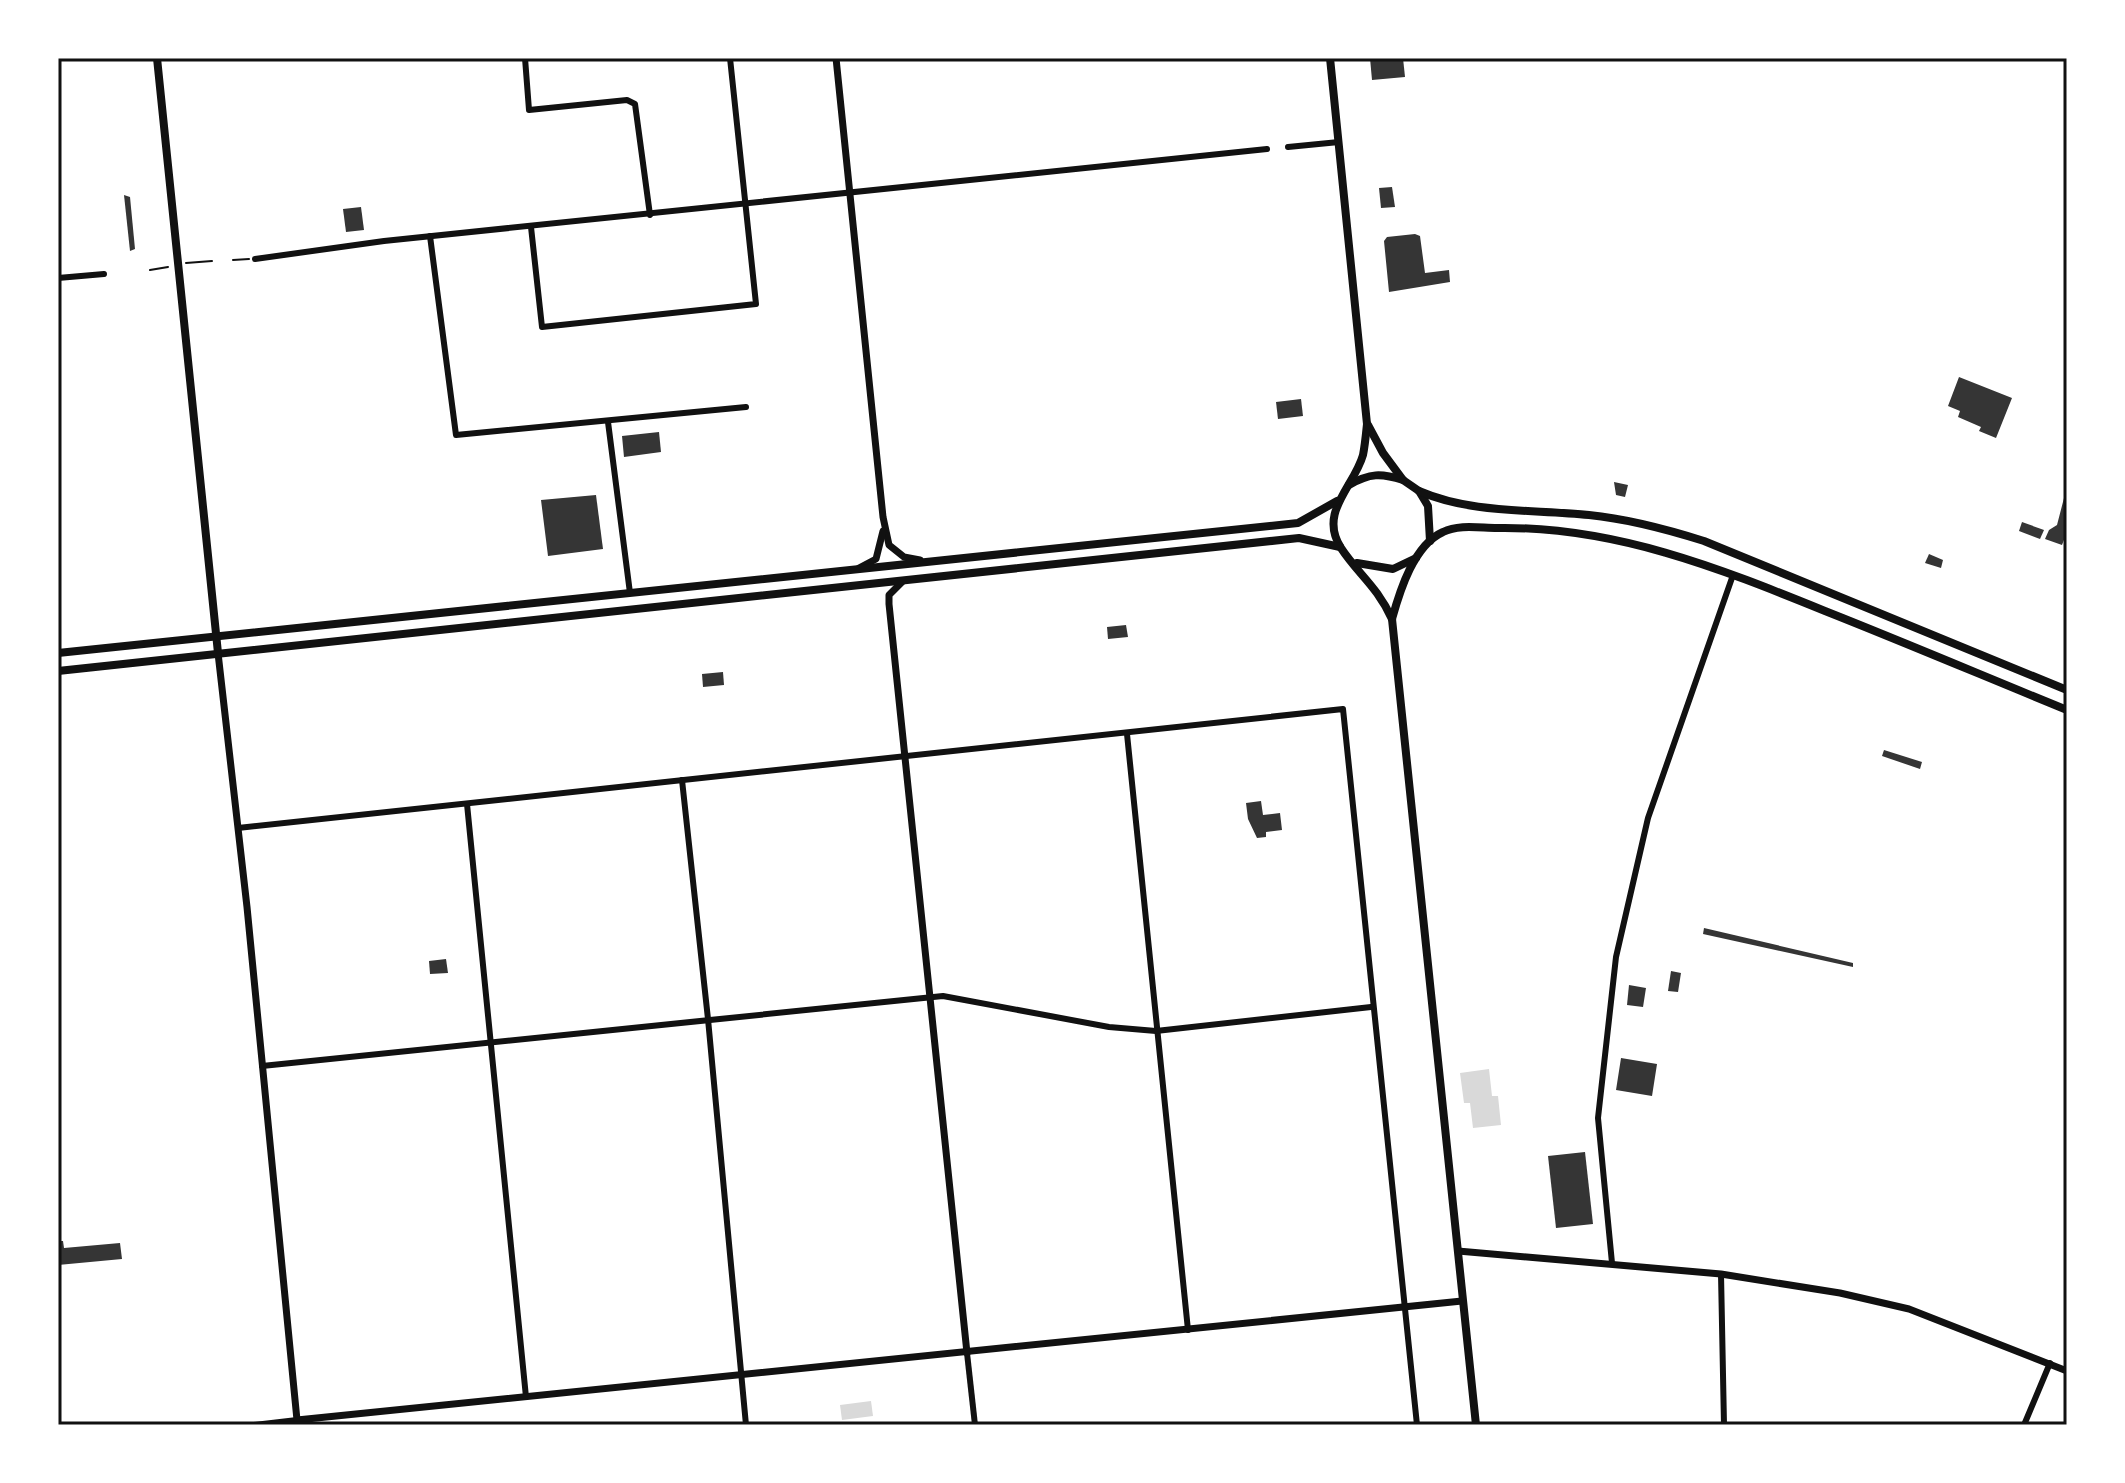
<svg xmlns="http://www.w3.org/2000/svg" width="2125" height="1483" viewBox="0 0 2125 1483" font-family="Manrope,sans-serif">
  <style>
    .water { fill: #d9d9d9 }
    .building { fill: #353535 }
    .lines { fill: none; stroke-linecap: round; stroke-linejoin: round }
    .path { stroke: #111; stroke-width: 2 }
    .minor { stroke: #111; stroke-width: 6 }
    .tertiary { stroke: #111; stroke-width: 7 }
    .secondary { stroke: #111; stroke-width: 8 }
    .neatline { fill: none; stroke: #111; stroke-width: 3 }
  </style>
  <rect width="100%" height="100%" fill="#fff"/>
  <!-- water -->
  <g class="water">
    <path d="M1489,1069L1492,1096H1498L1501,1125L1473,1128L1470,1103H1464L1460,1073Z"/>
    <path d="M871,1401L873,1416L842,1420L840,1405Z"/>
  </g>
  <!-- building -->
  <g class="building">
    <path d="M1370,58H1403L1405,77L1372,80Z"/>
    <path d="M1392,187L1395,207L1381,208L1379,188Z"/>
    <path d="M124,195L130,197L135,249L130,251Z"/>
    <path d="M361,207L364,230L346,232L343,209Z"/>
    <path d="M1415,234L1420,236L1425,273L1449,270L1450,282L1389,292L1384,241L1387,237Z"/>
    <path d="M1959,377L2012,398L1996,438L1979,431L1981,427L1958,417L1960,411L1948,406Z"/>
    <path d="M1301,399L1303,416L1278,419L1276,402Z"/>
    <path d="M659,432L661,452L624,457L622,436Z"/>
    <path d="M1614,482L1628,485L1625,497L1616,495Z"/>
    <path d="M596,495L603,549L548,556L541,500Z"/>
    <path d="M2064,498L2067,532L2062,545L2045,539L2049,530L2057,525Z"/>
    <path d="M2022,522L2044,530L2040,539L2019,531Z"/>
    <path d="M1929,554L1943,560L1941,568L1925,563Z"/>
    <path d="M1126,625L1128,637L1108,639L1107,627Z"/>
    <path d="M723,672L724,685L703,687L702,674Z"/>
    <path d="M1884,750L1922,762L1920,769L1882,756Z"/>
    <path d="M1261,801L1263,815L1280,813L1282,830L1266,832V837L1257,838L1248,819L1246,803Z"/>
    <path d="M1704,928L1853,963V967L1703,934Z"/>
    <path d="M446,959L448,973L430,974L429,961Z"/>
    <path d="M1671,971L1681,973L1678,992L1668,991Z"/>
    <path d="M1629,985L1646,988L1643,1007L1627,1005Z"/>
    <path d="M1621,1058L1657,1064L1652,1096L1616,1090Z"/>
    <path d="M1585,1152L1593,1224L1556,1228L1548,1156Z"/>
    <path d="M58,1241H63L64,1248L120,1243L122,1259L58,1265Z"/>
  </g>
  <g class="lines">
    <!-- path -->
    <g class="path">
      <path d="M233,260L249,259"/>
      <path d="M186,263L212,261"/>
      <path d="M150,270L168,267"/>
    </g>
    <!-- minor -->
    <g class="minor">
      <path d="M525,58L529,110L627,100L635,104L650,215"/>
      <path d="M1288,147L1339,142"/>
      <path d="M531,227L542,327L756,304L730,58"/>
      <path d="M430,236L456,435L746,407"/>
      <path d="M255,259L384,241L1267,149"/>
      <path d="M58,278L104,274"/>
      <path d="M608,422L630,593"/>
      <path d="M1127,734L1188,1330"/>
      <path d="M682,780L708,1019L746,1425"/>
      <path d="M467,804L526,1397"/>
      <path d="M238,828L1343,709L1417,1425"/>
      <path d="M262,1066L943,996L1109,1027L1156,1031L1371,1007"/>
      <path d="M1612,1263L1598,1118L1616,957L1648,818L1733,575"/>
      <path d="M1721,1274L1724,1425"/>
      <path d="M967,1353L975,1425"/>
      <path d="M254,1425L297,1420V1425"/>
      <path d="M2024,1425L2050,1363"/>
    </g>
    <!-- tertiary -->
    <g class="tertiary">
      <path d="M836,58L883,517L889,545L904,557L920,560"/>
      <path d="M859,568L876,559L883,531"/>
      <path d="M903,581L889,595V604L967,1353"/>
      <path d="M218,653L247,907L297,1420L1462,1301"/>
      <path d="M1458,1251L1721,1274L1840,1293L1909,1309L2067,1371"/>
    </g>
    <!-- secondary -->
    <g class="secondary">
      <path d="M157,58L218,653"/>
      <path d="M1330,58L1367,424C1366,434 1365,445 1363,455C1354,487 1318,512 1341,548C1358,574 1377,586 1392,619"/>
      <path d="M1368,425L1383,453L1403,480L1419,491L1428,506L1430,541"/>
      <path d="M1349,485C1370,473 1381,473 1403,480"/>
      <path d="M1419,491C1472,514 1532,509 1589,515C1629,519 1666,529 1704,541L2067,690"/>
      <path d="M1357,563L1393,569L1416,558"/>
      <path d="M58,653L1298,523L1337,501"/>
      <path d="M58,671L1299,538L1340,547"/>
      <path d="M1476,1425L1392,619C1400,590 1414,545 1443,532C1459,524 1480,528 1497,528C1614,526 1719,568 1825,611C1906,643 1986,677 2067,710"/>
    </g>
  </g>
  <!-- border -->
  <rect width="2125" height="1483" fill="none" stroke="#ffffff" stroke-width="120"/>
  <rect x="60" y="60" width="2005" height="1363" class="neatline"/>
</svg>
